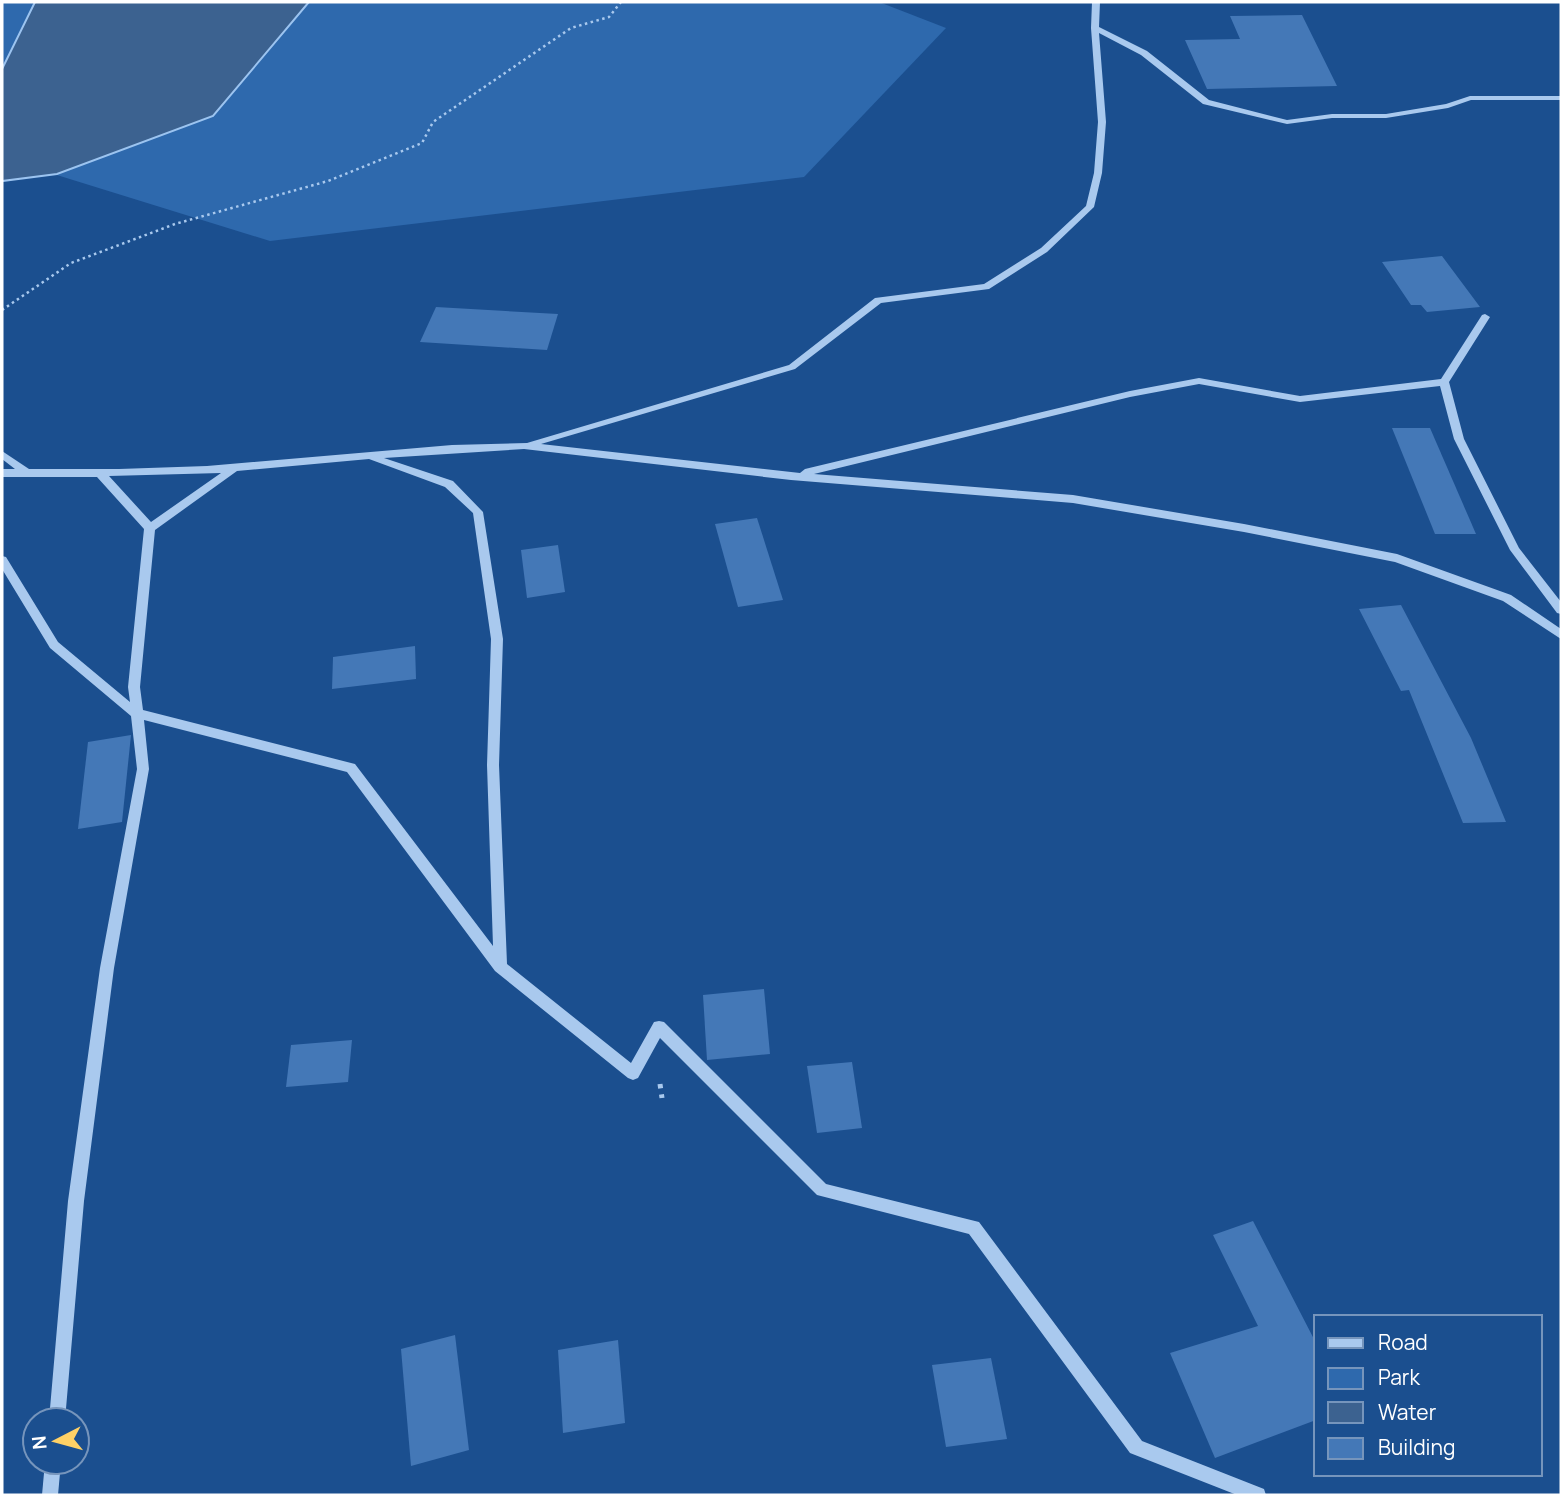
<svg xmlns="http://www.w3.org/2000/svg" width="1563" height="1497" viewBox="0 0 1563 1497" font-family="Manrope,sans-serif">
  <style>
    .green { fill: #2e69ad }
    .water { fill: #3c6290; stroke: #9cc4f0; stroke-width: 2 }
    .building { fill: #4478b7 }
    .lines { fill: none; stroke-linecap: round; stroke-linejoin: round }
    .path-far1 { stroke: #a9c9ee; stroke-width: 2.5; stroke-dasharray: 2.5 3.5; stroke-linecap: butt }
    .path { stroke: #a9c9ee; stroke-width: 5; stroke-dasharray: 4.5 6; stroke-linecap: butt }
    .minor { fill: #a9c9ee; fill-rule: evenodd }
  </style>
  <rect width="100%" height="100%" fill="#1b4f8f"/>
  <!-- green -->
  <path class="green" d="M2,2H879L946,28L804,177L270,241L2,158Z"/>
  <!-- water -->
  <path class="water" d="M35,2H309L213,116L57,174L2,181V69Z"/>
  <!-- building -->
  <g class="building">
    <path d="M1302,15L1337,86L1207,89L1185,40L1240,39L1230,16Z"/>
    <path d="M1442,256L1480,307L1427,312L1421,305H1411L1382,262Z"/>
    <path d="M436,307L558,314L547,350L420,342Z"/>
    <path d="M1392,428H1430L1476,534H1435Z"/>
    <path d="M757,518L783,600L738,607L715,524Z"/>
    <path d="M558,545L565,592L527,598L521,550Z"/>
    <path d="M1401,605L1471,738L1506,822L1463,823L1409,690L1401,691L1359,609Z"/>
    <path d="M415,646L416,679L332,689L333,657Z"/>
    <path d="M131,735L122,822L78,829L88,742Z"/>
    <path d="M764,989L770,1054L707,1060L703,995Z"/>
    <path d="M352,1040L348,1082L286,1087L291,1045Z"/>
    <path d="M852,1062L862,1128L817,1133L807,1066Z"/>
    <path d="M1253,1221L1316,1343V1420L1215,1458L1170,1353L1258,1326L1213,1235Z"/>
    <path d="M455,1335L469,1450L411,1466L401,1349Z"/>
    <path d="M618,1340L625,1423L563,1433L558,1350Z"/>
    <path d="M991,1358L1007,1439L946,1447L932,1365Z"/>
  </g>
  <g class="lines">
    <!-- path-far1 -->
    <path class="path-far1" d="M2,310L71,263L175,224L328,181L422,143L433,122L571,28L609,17L621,2"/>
    <!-- path -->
    <path class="path" d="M660,1084L662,1098"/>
    <!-- minor -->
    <g class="minor">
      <path d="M1092,2H1100L1099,27L1147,51L1209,100L1287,120L1332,114H1386L1446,104L1470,96H1561V100H1471L1448,108L1386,118H1332L1287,124L1203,104L1141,55L1099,33L1106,122L1102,173L1094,207L1047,252L989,289L881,303L795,369L541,444L800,473L805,469L1130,391L1199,378L1300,396L1441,379L1482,315L1485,314L1490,317L1449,382L1464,439L1519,548L1561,602V614L1557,613L1510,550L1454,439L1440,386L1300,402L1199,384L1130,397L814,474L1073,495L1244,524L1397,554L1511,595L1561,629V639L1503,601L1395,562L1244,532L1073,503L791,480L524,449L384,458L453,481L483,512L503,639L499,765L507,964L631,1063L654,1022L659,1021L664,1022L826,1184L979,1222L1142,1441L1264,1489L1266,1495H1237L1130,1453L969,1234L817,1195L660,1038L638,1078L633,1080L628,1078L495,971L347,772L144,720L149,769L114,968L84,1201L65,1420H49L68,1201L100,968L137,769L131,716L50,648L2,569V556L6,557L58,642L130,702L128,687L144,529L97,477H2V469H15L2,459V451L29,469H119L207,466L452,445L527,443L789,365L875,298L984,284L1041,248L1086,206L1094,173L1098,122L1091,28ZM369,459L445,487L473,513L491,639L487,765L493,946L355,764L143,710L140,687L155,530L237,471ZM221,473L151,522L109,476Z"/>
      <path d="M45,1462H61L58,1495H42Z"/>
    </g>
  </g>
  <!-- border -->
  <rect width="1563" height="1497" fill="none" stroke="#ffffff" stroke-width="7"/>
  <!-- legend -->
  <rect x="1314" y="1315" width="228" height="161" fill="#1b4f8f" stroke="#7695bc" stroke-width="2"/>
  <rect x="1328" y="1338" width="35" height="10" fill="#a9c9ee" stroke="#7695bc" stroke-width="2"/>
  <text x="1378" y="1350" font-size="21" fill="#ffffff">Road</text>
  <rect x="1328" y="1368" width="35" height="21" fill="#2e69ad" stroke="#7695bc" stroke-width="2"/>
  <text x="1378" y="1385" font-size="21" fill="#ffffff">Park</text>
  <rect x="1328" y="1402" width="35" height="21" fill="#3c6290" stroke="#7695bc" stroke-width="2"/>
  <text x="1378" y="1420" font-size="21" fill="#ffffff">Water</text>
  <rect x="1328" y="1438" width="35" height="21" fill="#4478b7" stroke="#7695bc" stroke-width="2"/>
  <text x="1378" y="1455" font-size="21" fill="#ffffff">Building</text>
  <!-- north arrow -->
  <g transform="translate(56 1441) rotate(264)"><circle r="33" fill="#1b4f8f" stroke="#7695bc" stroke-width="2"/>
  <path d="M0-5L12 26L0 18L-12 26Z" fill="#ffd166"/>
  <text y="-10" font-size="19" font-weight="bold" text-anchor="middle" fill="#ffffff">N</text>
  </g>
</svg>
